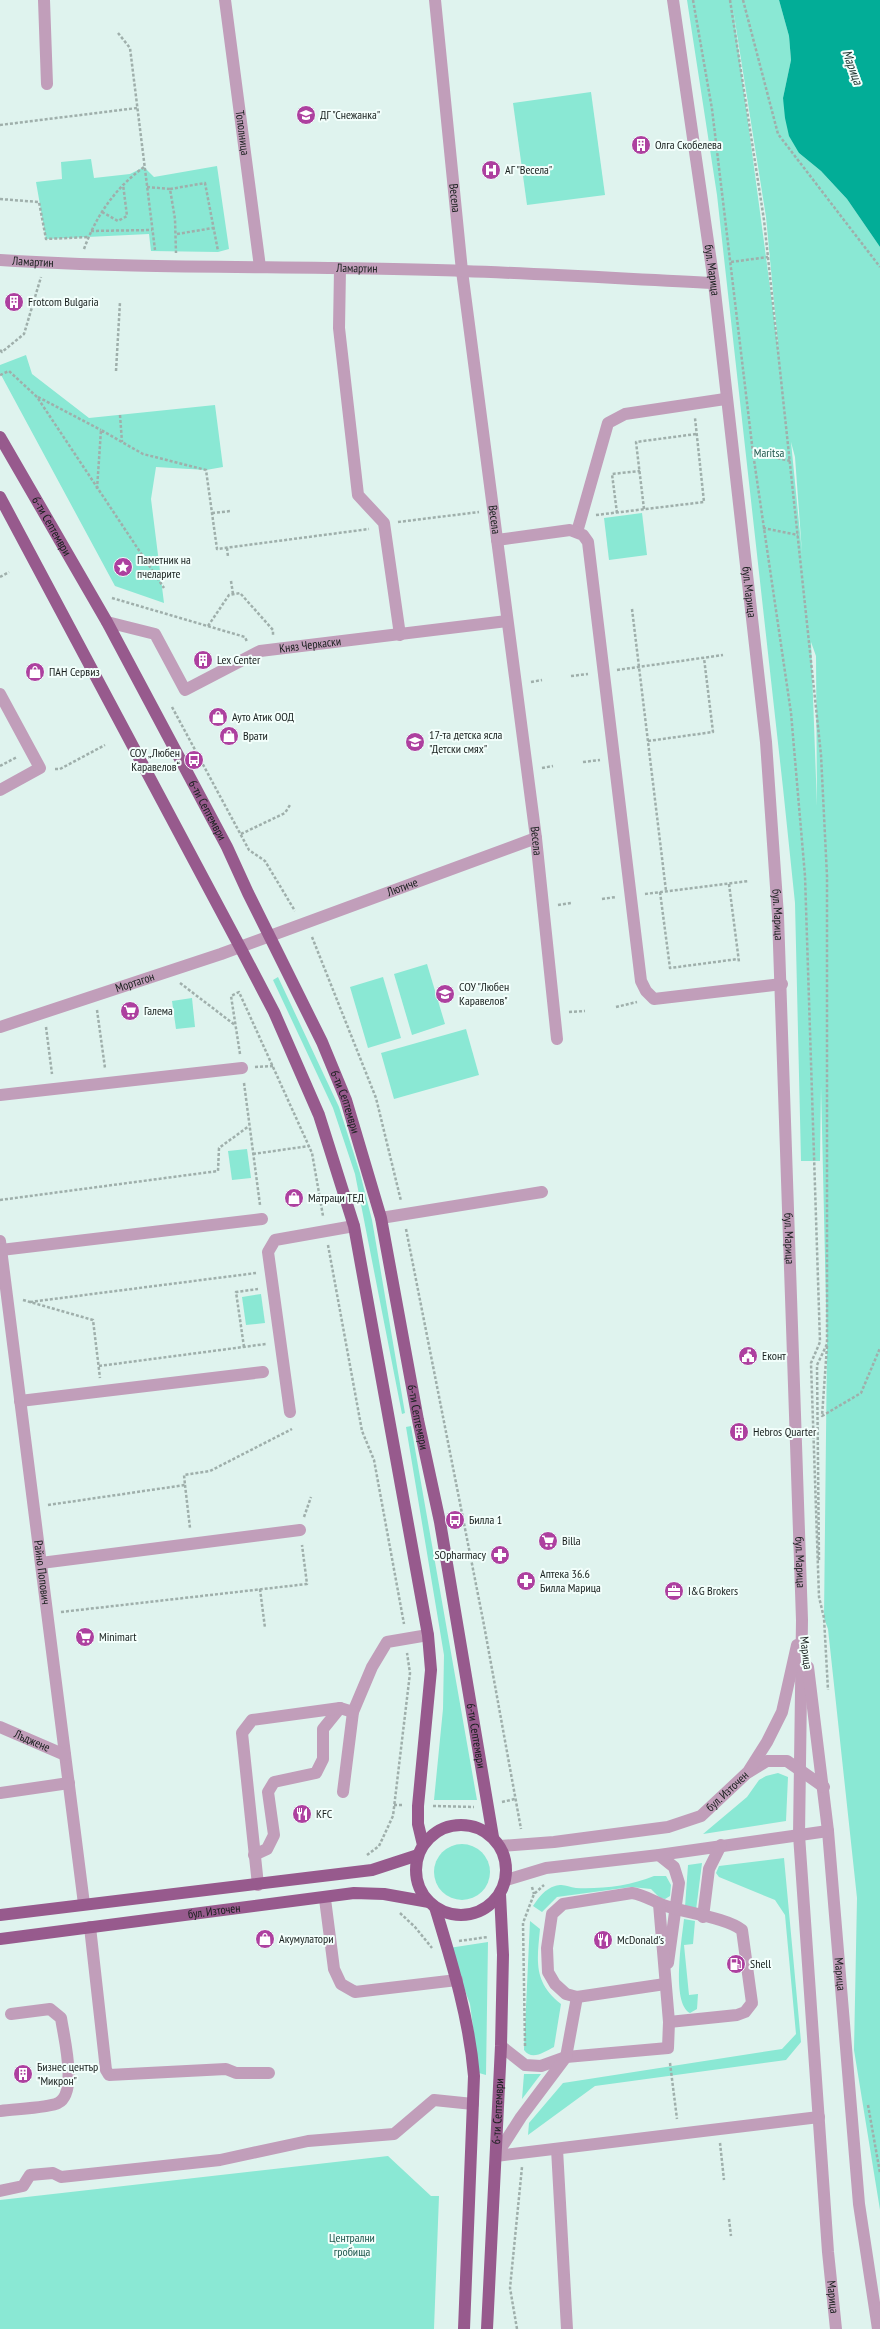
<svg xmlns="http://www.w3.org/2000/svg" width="880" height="2329" viewBox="0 0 880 2329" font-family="'PT Sans Narrow',sans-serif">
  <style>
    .green { fill: #8ae8d4; fill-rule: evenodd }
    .water { fill: #02ad97 }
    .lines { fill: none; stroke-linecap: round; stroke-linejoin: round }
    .path { stroke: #9fafab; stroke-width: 2.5; stroke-dasharray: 3 2; stroke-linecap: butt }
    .minor { stroke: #c19eba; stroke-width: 12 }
    .major { stroke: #975a8d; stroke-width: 12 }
    .labels { text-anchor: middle; stroke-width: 4; stroke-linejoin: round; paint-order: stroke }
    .poi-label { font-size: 12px; fill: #181f1d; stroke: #f2fefb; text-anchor: start }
    .street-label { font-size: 12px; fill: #181f1d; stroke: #f2fefb }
    .park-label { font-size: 12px; fill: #22594f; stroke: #f2fefb }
    .water-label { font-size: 13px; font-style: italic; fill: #192f2b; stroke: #f2fefb }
  </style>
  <rect width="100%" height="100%" fill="#dff3ee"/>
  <!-- green -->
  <g class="green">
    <path d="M687,0H779L789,36L791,60L783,98L799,153L821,171L847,199L880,247V2210L854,2050L857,1898L828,1629L824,1618L827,1344L821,1086L820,1161H801L795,903L783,788L717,195ZM733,9L766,217L779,355ZM791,442L795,457L802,553ZM811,642L816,656L817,806Z"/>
    <path d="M591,92L605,195L527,205L513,103Z"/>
    <path d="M91,159L94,178L130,174L144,167L154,177L217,166L229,249L218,252L151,251L149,234L46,239L36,182L62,179L61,162Z"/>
    <path d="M26,355L32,374L89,418L215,405L223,467L206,470L156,467L151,499L164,603L115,586L0,373V365Z"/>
    <path d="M642,513L647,555L609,560L604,518Z"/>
    <path d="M427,964L445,1024L412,1035L394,974Z"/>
    <path d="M278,977L339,1107L360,1173L372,1220L405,1413L402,1414L355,1174L333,1108L273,980Z"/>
    <path d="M383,977L401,1038L368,1048L350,987Z"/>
    <path d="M192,998L195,1027L176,1029L172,1001Z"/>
    <path d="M466,1029L479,1075L394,1099L381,1053Z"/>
    <path d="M247,1149L251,1178L232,1180L228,1151Z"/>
    <path d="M261,1294L265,1323L246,1325L242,1297Z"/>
    <path d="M411,1426L477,1800H434L443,1709L444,1655L406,1427Z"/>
    <path d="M778,1773L788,1777L786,1821L703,1834L747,1797L759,1780L766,1776Z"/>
    <circle cx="462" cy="1872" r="28"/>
    <path d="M784,1858L801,2042L786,2060L595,2086L528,2135L529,2123L563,2083L782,2049L796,2034L785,1915L775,1900L719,1877L716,1873L719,1866Z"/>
    <path d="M702,1863L696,1910L685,1907L688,1865Z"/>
    <path d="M654,1876H666L671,1885L670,1896L665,1899L660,1898L651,1889L631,1887L557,1897L542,1912L533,1906C539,1897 545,1889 555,1886C564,1883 568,1887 576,1888C602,1889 630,1886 654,1876Z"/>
    <path d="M684,1919L695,1921L693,1944L684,1945L689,1995L698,1994L697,2009L690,2013C671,2003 682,1938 684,1919Z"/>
    <path d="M530,1921L540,1929C537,1961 533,1982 561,2004L554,2047C544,2052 532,2061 524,2050Z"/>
    <path d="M488,1942L486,2075L479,2073L470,2004L449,1948Z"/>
    <path d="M524,2074H541L522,2099Z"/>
    <path d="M388,2156L431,2196H439L434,2329H0V2200Z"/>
  </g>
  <!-- water -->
  <path class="water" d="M779,0H880V247L847,199L821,171L799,153L789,136L785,118L783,98L791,60L789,36Z"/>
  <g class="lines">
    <!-- path -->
    <g class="path">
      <path d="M693,0L712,109L753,453L791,713L805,876L820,1342L811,1363L819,1597L824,1618L828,1690"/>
      <path d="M730,0L764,220L821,755L827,876V1344L817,1365L819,1562"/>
      <path d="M743,0L778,134L880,267"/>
      <path d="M118,33L130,48L155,250"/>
      <path d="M0,125L137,108"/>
      <path d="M147,187L170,189L175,219L176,253"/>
      <path d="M170,189L205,183L218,251"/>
      <path d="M0,199L39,202L46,239L89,237"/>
      <path d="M102,212L118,221L127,216L123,184"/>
      <path d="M91,231L152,230"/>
      <path d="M177,234L213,228"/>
      <path d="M84,249C96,216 115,188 144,167"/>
      <path d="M731,262L768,257"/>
      <path d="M0,350L2,352L24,334L41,277"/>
      <path d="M116,371L120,302"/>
      <path d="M0,375L9,371L37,397L164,588"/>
      <path d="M38,397L101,430"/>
      <path d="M120,415L122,442"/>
      <path d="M753,453L791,461"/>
      <path d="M97,489L101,430L143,454L206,470L217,549L369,529"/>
      <path d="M644,509L636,442L696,434"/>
      <path d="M212,513L231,511"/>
      <path d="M617,513L612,474L640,471"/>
      <path d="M596,515L704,502L695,418"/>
      <path d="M398,522L479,512"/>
      <path d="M763,528L798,535"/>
      <path d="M227,548L228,557"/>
      <path d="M0,577L9,572"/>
      <path d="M231,581L233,594"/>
      <path d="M112,598L245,637L247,642"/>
      <path d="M632,609L666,891"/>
      <path d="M208,626L229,595L240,593L273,630V635"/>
      <path d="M617,670L723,655"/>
      <path d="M571,676L588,674"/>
      <path d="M531,682L542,680"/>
      <path d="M172,707L249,850L265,861L295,911"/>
      <path d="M648,741L713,732L704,658"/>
      <path d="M583,762L600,760"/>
      <path d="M0,766L17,757"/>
      <path d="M542,768L553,766"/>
      <path d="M55,769H60L105,745"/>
      <path d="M241,834L285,813L290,805"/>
      <path d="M729,884L739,962"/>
      <path d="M660,892L670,968L738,959"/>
      <path d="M645,894L749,881"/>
      <path d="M602,899L616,897"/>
      <path d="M558,905L571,903"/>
      <path d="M312,937L376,1098L401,1201"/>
      <path d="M180,983L235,1025"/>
      <path d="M616,1007L637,1002"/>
      <path d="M97,1010L105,1068"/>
      <path d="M569,1012L585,1011"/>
      <path d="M46,1027L52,1074"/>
      <path d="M240,1054L231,996L239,992L312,1153L323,1216"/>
      <path d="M255,1067L273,1066"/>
      <path d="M244,1083L260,1205"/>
      <path d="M253,1154L309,1146"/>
      <path d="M0,1200L218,1171L219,1148L249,1126"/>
      <path d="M406,1229L484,1625L521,1829"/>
      <path d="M328,1245L362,1431L374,1460L404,1624"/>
      <path d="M23,1300L93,1320L100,1378"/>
      <path d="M30,1302L256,1273"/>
      <path d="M827,1346L822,1416L861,1393L880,1348"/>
      <path d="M244,1347L236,1292L258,1289"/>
      <path d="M99,1366L266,1344"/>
      <path d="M185,1485L190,1528"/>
      <path d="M48,1505L185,1485L184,1475L210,1471L292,1429"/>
      <path d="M304,1517L311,1497"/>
      <path d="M260,1589L265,1628"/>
      <path d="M61,1612L307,1584L302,1545"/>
      <path d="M502,1802L515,1799"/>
      <path d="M394,1805H404"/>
      <path d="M433,1806L474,1807"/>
      <path d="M367,1855L379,1846L393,1816L410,1673L407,1653"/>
      <path d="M532,1887L534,1894"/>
      <path d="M400,1913L415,1927L432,1948"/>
      <path d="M459,1941L488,1937"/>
      <path d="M525,2046L523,1923L534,1894L544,1885"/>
      <path d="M670,2063L677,2119"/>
      <path d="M868,2105L880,2173"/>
      <path d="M720,2143L724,2180"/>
      <path d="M729,2219L731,2236"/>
      <path d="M517,2329L510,2288L522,2167"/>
    </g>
    <!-- minor -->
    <g class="minor">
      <path d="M44,0L47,84"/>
      <path id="s1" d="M225,0L260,267"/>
      <path id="s2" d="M435,0L462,271L536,838L557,1039"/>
      <path id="s3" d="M673,0L714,283L766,742L778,916L802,1620L799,1835L828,2252L836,2329"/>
      <path id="s4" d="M0,260C154,270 309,265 463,271C546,274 630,279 714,283"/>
      <path d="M340,269L339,328L358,495L384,523L400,635"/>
      <path d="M577,532L608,423L625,414L725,399"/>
      <path d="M497,540L570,530L583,535L588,542L641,981L646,991L654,999L782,984"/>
      <path id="s5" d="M107,622L155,634L185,690L260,651L507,621"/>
      <path d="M0,694L40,768L0,790"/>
      <path id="s6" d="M0,1027L221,954L536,838"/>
      <path d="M0,1095L242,1068"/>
      <path d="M381,1218L542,1192"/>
      <path id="s7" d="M0,1241L84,1904"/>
      <path d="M1,1250L262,1219"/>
      <path d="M20,1401L263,1372"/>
      <path d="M290,1412L268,1252L275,1240L354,1226"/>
      <path d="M41,1563L300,1530"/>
      <path id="s8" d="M808,1667L828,1831L859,2204L878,2329"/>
      <path id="s9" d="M0,1727L65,1755"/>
      <path d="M749,1772L767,1761H787L824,1787"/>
      <path d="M343,1792L353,1712L372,1667L387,1642L428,1635"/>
      <path d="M0,1793L69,1783"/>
      <path id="s10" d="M500,1846L554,1842L668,1827L701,1816L748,1772L767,1742L782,1712L797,1645"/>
      <path d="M254,1855L267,1849L274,1835L268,1792L274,1782L316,1773L323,1759V1729L340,1708"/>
      <path d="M659,1855L674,1867L679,1883L668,1963"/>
      <path d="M506,1880L546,1868L659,1855L828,1831"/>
      <path d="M258,1885L242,1733L252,1720L340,1708L353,1712"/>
      <path d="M325,1899L334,1969L341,1984L355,1992L457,1980"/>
      <path d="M703,1917L709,1869L721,1845"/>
      <path d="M90,1927L106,2070L109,2075L226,2069L236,2073H269"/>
      <path d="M665,1984L577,1997L566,1994L555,1984L548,1972L547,1948L552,1914L563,1904L632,1893C645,1895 654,1902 666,1906C687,1913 727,1918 742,1930L752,2003L745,2012L737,2015L669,2022"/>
      <path d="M501,2046L525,2065L541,2066L566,2057L668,2048L669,2022L659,1904"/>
      <path d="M0,2111C12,2109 49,2108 58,2103C78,2093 64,2038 61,2018L50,2009L11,2014"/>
      <path d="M557,2149L567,2329"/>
      <path d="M496,2156L819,2117"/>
      <path d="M496,2156L521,2117L566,2057L577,1997"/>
      <path d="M0,2191L23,2186L30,2175L53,2173L61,2177L220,2160L308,2141L394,2134L434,2100L473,2104"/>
    </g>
    <!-- major -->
    <g class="major">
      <path id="s11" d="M0,437L107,622L227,847L248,893L322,1042L346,1100L381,1218L418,1420L440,1522L493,1837"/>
      <path d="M0,497L240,947L274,1012L319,1115L354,1226L428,1635L431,1670L418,1806V1824L423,1845"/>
      <circle cx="461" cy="1870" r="45"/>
      <path d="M435,1907C452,1963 469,2017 474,2076L464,2329"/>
      <path d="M0,1915L372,1870L418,1855"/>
      <path id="s12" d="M0,1939L354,1893L384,1894L429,1902"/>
      <path id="s13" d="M487,2329L501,2046L503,1955L500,1894"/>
    </g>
  </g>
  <!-- icons -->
  <defs>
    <symbol id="school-disc" viewBox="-11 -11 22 22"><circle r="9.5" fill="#ad409f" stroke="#f2fefb"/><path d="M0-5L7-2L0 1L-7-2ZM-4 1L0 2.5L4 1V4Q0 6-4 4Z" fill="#fff"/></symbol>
    <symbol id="building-disc" viewBox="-11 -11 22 22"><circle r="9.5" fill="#ad409f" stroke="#f2fefb"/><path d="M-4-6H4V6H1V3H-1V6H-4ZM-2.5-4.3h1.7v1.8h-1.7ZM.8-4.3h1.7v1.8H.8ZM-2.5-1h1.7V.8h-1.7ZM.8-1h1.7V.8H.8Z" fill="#fff"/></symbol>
    <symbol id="hospital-disc" viewBox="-11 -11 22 22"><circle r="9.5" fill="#ad409f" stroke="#f2fefb"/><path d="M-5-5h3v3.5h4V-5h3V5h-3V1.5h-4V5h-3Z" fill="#fff"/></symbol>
    <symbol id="sight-disc" viewBox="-11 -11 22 22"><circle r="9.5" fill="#ad409f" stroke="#f2fefb"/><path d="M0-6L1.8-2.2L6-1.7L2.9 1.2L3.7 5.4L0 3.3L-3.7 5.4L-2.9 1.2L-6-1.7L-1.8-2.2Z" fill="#fff"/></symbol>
    <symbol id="shop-disc" viewBox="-11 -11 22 22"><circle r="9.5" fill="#ad409f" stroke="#f2fefb"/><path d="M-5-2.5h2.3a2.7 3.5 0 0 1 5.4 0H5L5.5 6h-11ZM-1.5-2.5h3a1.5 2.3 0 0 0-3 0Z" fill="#fff"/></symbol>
    <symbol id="bus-disc" viewBox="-11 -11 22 22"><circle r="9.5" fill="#ad409f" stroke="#f2fefb"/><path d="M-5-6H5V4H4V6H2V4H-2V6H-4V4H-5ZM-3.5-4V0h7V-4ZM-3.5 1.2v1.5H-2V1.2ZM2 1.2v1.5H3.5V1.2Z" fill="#fff"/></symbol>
    <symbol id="supermarket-disc" viewBox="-11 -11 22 22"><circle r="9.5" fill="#ad409f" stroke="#f2fefb"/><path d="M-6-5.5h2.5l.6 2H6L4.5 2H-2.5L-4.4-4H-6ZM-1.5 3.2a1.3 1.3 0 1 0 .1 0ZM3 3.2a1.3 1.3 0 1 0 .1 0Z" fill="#fff"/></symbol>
    <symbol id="civic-disc" viewBox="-11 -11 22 22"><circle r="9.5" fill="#ad409f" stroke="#f2fefb"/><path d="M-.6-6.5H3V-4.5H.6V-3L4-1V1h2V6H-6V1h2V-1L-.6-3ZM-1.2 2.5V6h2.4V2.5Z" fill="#fff"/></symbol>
    <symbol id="pharmacy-disc" viewBox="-11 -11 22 22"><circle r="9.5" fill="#ad409f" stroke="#f2fefb"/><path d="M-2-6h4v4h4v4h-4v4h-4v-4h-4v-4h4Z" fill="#fff"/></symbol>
    <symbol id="office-disc" viewBox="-11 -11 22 22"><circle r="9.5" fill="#ad409f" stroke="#f2fefb"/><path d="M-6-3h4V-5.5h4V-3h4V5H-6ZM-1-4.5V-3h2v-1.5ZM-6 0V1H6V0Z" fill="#fff"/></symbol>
    <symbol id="restaurant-disc" viewBox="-11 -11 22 22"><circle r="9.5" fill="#ad409f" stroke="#f2fefb"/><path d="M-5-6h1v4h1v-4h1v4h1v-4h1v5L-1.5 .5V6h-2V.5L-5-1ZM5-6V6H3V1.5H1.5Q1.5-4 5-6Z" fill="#fff"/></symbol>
    <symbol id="fuel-disc" viewBox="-11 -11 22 22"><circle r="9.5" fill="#ad409f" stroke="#f2fefb"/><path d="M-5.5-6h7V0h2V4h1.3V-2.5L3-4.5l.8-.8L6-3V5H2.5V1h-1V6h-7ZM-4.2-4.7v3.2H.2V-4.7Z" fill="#fff"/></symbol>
  </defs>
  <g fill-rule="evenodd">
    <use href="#school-disc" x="295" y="104" width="22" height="22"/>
    <use href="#building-disc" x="630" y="134" width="22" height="22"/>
    <use href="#hospital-disc" x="480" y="159" width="22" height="22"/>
    <use href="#building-disc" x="3" y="291" width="22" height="22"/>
    <use href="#sight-disc" x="112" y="556" width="22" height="22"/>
    <use href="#building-disc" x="192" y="649" width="22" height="22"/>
    <use href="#shop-disc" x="24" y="661" width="22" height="22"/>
    <use href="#shop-disc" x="207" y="706" width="22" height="22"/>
    <use href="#shop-disc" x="218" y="725" width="22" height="22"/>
    <use href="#school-disc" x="404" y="731" width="22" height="22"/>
    <use href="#bus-disc" x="183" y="749" width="22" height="22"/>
    <use href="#school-disc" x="434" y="983" width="22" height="22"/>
    <use href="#supermarket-disc" x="119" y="1000" width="22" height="22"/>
    <use href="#shop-disc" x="283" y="1187" width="22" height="22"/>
    <use href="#civic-disc" x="737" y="1345" width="22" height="22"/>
    <use href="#building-disc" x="728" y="1421" width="22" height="22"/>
    <use href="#bus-disc" x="444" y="1509" width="22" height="22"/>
    <use href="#supermarket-disc" x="537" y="1530" width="22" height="22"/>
    <use href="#pharmacy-disc" x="489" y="1544" width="22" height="22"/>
    <use href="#pharmacy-disc" x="515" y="1570" width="22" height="22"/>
    <use href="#office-disc" x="663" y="1580" width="22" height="22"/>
    <use href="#supermarket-disc" x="74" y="1626" width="22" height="22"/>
    <use href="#restaurant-disc" x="291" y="1803" width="22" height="22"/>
    <use href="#shop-disc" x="254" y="1928" width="22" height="22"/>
    <use href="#restaurant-disc" x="592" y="1929" width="22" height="22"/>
    <use href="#fuel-disc" x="725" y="1953" width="22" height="22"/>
    <use href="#building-disc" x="12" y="2063" width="22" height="22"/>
  </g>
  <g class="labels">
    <!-- poi labels -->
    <g class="poi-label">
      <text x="320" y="119">ДГ "Снежанка"</text>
      <text x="655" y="149">Олга Скобелева</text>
      <text x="505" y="174">АГ "Весела"</text>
      <text x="28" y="306">Frotcom Bulgaria</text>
      <text x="137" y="564">Паметник на<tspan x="137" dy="14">пчеларите</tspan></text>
      <text x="217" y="664">Lex Center</text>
      <text x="49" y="676">ПАН Сервиз</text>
      <text x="232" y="721">Ауто Атик ООД</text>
      <text x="429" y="739">17-та детска ясла<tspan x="429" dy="14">"Детски смях"</tspan></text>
      <text x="243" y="740">Врати</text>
      <text x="180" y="757" text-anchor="end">СОУ „Любен<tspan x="180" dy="14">Каравелов“</tspan></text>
      <text x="459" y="991">СОУ "Любен<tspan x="459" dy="14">Каравелов"</tspan></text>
      <text x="144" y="1015">Галема</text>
      <text x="308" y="1202">Матраци ТЕД</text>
      <text x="762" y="1360">Еконт</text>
      <text x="753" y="1436">Hebros Quarter</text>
      <text x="469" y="1524">Билла 1</text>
      <text x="562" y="1545">Billa</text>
      <text x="486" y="1559" text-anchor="end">SOpharmacy</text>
      <text x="540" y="1578">Аптека 36.6<tspan x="540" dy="14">Билла Марица</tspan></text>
      <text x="688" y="1595">I&amp;G Brokers</text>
      <text x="99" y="1641">Minimart</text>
      <text x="316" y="1818">KFC</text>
      <text x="279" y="1943">Акумулатори</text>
      <text x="617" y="1944">McDonald's</text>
      <text x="750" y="1968">Shell</text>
      <text x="37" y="2071">Бизнес център<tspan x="37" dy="14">"Микрон"</tspan></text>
    </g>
    <!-- street labels -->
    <g class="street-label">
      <text dy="4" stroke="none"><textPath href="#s1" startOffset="134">Тополница</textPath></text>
      <text dy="4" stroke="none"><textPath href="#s2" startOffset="199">Весела</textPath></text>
      <text dy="4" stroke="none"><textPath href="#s4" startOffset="33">Ламартин</textPath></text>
      <text dy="4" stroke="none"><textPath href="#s4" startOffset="357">Ламартин</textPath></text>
      <text dy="4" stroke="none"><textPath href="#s3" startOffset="273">бул. Марица</textPath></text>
      <text dy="4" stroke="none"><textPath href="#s2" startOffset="523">Весела</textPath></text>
      <text dy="4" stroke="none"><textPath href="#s11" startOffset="103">6-ти Септември</textPath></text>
      <text dy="4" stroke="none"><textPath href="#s3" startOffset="597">бул. Марица</textPath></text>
      <text dy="4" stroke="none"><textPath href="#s5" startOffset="248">Княз Черкаски</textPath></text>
      <text dy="4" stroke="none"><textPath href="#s11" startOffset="427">6-ти Септември</textPath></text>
      <text dy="4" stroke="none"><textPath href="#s2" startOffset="847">Весела</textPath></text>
      <text dy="4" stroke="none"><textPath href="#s6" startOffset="426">Лютиче</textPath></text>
      <text dy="4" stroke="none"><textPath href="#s3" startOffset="921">бул. Марица</textPath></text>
      <text dy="4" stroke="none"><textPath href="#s6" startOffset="142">Мортагон</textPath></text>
      <text dy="4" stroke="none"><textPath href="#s11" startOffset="750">6-ти Септември</textPath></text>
      <text dy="4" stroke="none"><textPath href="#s3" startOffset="1245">бул. Марица</textPath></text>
      <text dy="4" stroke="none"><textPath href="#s11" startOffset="1074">6-ти Септември</textPath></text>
      <text dy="4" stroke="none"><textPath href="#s3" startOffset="1569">бул. Марица</textPath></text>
      <text dy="4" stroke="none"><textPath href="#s7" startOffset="334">Райно Попович</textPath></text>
      <text transform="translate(806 1653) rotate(83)" y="4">Марица</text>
      <text dy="4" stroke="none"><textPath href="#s11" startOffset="1398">6-ти Септември</textPath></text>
      <text dy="4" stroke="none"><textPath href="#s9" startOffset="35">Лъджене</textPath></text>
      <text dy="4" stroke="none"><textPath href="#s10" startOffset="240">бул. Източен</textPath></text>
      <text dy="4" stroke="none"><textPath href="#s12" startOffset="216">бул. Източен</textPath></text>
      <text dy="4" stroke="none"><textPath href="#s8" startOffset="309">Марица</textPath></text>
      <text dy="4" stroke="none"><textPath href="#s13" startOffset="218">6-ти Септември</textPath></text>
      <text dy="4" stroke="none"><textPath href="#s3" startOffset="2305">Марица</textPath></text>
    </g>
    <!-- park labels -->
    <g class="park-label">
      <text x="769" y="457">Maritsa</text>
      <text x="352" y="2242">Централни<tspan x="352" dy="14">гробища</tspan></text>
    </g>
    <!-- water labels -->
    <g class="water-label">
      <text transform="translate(853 67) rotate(70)" y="5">Марица</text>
    </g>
  </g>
</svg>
